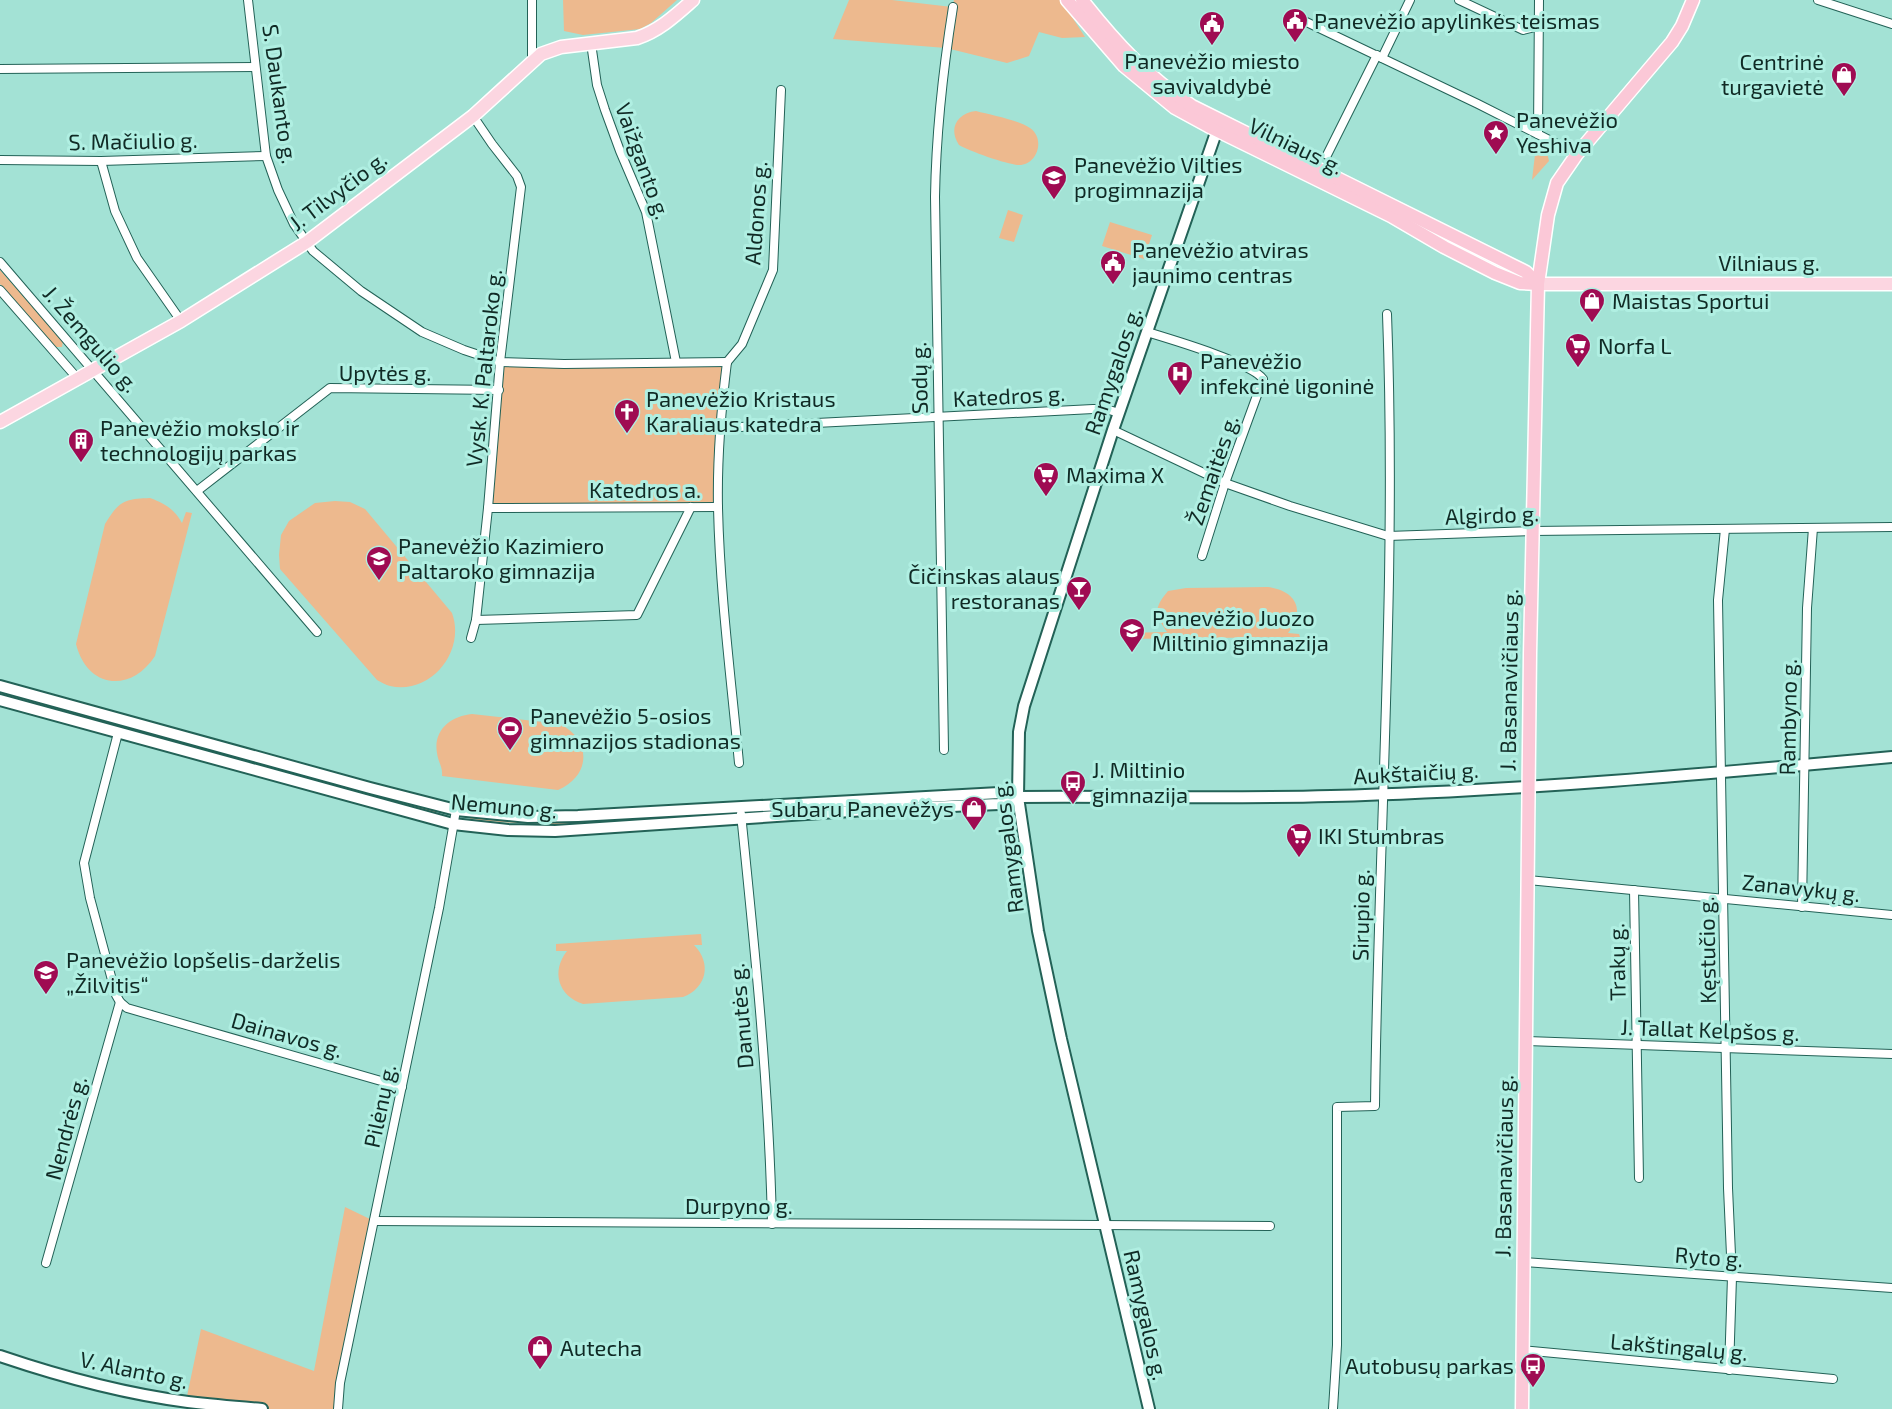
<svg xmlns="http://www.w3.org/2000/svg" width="1892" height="1409" viewBox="0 0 1892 1409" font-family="'Exo 2',sans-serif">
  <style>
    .green { fill: #edb98e }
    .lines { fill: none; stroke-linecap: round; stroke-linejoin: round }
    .minor-casing { stroke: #236257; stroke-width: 10 }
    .secondary-casing { stroke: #236257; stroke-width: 14 }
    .primary-casing { stroke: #fff; stroke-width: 15 }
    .trunk-casing { stroke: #fff; stroke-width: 15 }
    .minor { stroke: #fff; stroke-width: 8 }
    .secondary { stroke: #fff; stroke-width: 10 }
    .primary { stroke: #fcd6e1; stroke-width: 12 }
    .trunk { stroke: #fbc8d7; stroke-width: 12 }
    .labels { text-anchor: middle; stroke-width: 6; stroke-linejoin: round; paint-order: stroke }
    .poi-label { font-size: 22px; fill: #102a25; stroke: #b0efe2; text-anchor: start }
    .street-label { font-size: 22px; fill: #102a25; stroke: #b0efe2 }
  </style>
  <rect width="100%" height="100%" fill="#a3e2d5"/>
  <!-- green -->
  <g class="green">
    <path d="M563,0H677L651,23L640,29L583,35L564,31Z"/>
    <path d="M849,0H892L952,7L954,0H1061L1085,37L1062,38L1039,32L1029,56L1007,63L946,48L833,39Z"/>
    <path d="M976,111C991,115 1018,120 1030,128C1046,139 1037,166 1018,165C1006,164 969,151 959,145C948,129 957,113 976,111Z"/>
    <path d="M1536,146L1547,152L1549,161L1532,180Z"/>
    <path d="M1008,210L1023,215L1014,242L999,238Z"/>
    <path d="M1110,222L1152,235L1144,259L1102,246Z"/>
    <path d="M0,270L63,341L62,347H55L0,284Z"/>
    <path d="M500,362H727L718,507L488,508Z"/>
    <path d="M150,498C166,504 174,509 182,523L186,512L192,513L155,656C130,694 87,688 76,644L105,524C119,501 124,499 150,498Z"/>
    <path d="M335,501L350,502L365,509L452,613C466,651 431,695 390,686C386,685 381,682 377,680L280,569L279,555L281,535L289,521L315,503Z"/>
    <path d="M1268,587C1296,591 1306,610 1288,633L1299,634L1300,637L1122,639L1121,633L1167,632C1155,614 1153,609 1168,591L1186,588Z"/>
    <path d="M0,691L132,728L131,732L0,695Z"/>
    <path d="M472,714L560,724C592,740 591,776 558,790L442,776C443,767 438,762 437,753C433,730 451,716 472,714Z"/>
    <path d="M137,729L436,810V813L135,733Z"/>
    <path d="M731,812L732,814C644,820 557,830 470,819V815L536,822L572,821Z"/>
    <path d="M701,934L702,945H694C712,963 707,988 683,997L583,1004C558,996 551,971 567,951H556V944Z"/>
    <path d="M345,1207L374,1221L338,1409H262L186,1401L201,1329L314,1371Z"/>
  </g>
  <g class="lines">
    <defs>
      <g id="minor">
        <path d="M248,0L266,156L278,190L294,224L313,251L361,291L422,332L464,350L500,362L564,364L727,362"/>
        <path d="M532,0V60"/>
        <path d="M1459,0L1523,30L1539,26"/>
        <path d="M1818,0L1892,24"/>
        <path d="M1298,18L1478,104L1577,154"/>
        <path d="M591,43L597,85L605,110L620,151L646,212L676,362"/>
        <path d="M1382,58L1410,0"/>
        <path d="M0,69L255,67"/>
        <path d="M1538,134L1539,0"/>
        <path d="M1327,155L1377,55"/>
        <path d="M0,160L101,161L266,156"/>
        <path d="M101,161L115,211L137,258L181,321"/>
        <path d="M0,262L317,632"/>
        <path d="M0,290L78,379"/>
        <path d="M1147,332C1170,339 1252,363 1263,379L1225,483L1202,556"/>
        <path d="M727,362C721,410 717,459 718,508C720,593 731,678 739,763"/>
        <path d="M727,362L742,344L773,270L781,90"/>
        <path d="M720,428L1093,409H1106L1119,413"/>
        <path d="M1113,430L1225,483L1290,506L1388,536L1532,531L1892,527"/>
        <path d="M197,491L330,388L499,390"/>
        <path d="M488,508L718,507"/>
        <path d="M1725,529L1718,600L1728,1188L1732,1277L1729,1370"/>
        <path d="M476,620L637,615L691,507"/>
        <path d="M471,638L476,620L488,508L500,362L521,187L517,176L492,144L473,116"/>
        <path d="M118,733L84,863L90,898L116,995L120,1002L127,1008L402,1087"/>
        <path d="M944,750L935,197C936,134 943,70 953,7"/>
        <path d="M741,814C755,950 769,1087 772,1224"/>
        <path d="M1528,880L1892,915"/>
        <path d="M1634,890L1639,1178"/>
        <path d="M1802,907L1807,608L1813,528"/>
        <path d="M1527,1041L1892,1054"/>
        <path d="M374,1221L1270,1226"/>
        <path d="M1523,1262L1892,1288"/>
        <path d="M46,1263L120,1002"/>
        <path d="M1522,1350L1833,1379"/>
        <path d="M338,1409L340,1383L439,908L456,810"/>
        <path d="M1333,1409L1337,1345V1107L1375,1106C1378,843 1397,577 1387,314"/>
      </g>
      <g id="secondary">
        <path d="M0,686L370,788L456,810L528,817L578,816L999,793L1018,797C1123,796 1227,799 1331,796C1518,791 1706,774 1892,757"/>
        <path d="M0,700L453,824L508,830L555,831L881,809L999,804L1018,797"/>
        <path d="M0,1356C59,1376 126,1394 188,1402C213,1405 237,1407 262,1409"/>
        <path d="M1149,1409L1061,1039L1038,931L1018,797L1019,732L1024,706L1113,430L1219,124"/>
      </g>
      <g id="primary">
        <path d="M1538,284H1892"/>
        <path d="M0,422L181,321L307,242L473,116L541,54L561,47L637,38C659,31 676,15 693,0"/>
      </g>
      <g id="trunk">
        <path d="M1067,0L1124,66L1175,108L1208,126L1391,216L1444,247L1495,273L1520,283L1538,284"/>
        <path d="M1082,0C1116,43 1146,76 1192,106L1514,266L1526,272L1538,284"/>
        <path d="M1522,1409L1530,654L1538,284L1548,215L1557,183L1577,154L1672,42L1682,26L1693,0"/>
      </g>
    </defs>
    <!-- minor casing -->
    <use href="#minor" class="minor-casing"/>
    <!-- secondary casing -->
    <use href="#secondary" class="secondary-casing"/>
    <!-- primary casing -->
    <use href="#primary" class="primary-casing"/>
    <!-- trunk casing -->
    <use href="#trunk" class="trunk-casing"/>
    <!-- minor -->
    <use href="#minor" class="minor"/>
    <!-- secondary -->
    <use href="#secondary" class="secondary"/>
    <!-- primary -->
    <use href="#primary" class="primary"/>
    <!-- trunk -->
    <use href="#trunk" class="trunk"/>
  </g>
  <!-- icons -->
  <defs>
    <symbol id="civic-pin" viewBox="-11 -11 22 30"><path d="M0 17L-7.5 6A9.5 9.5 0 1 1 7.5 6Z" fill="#9f0b52" stroke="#b0efe2"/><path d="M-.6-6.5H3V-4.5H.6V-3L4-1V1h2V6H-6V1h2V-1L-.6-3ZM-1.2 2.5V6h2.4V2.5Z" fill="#fff"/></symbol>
    <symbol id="shop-pin" viewBox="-11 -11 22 30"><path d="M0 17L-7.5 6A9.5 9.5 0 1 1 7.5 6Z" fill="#9f0b52" stroke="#b0efe2"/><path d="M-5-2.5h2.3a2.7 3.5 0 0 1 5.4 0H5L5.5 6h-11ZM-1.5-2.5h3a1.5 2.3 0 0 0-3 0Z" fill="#fff"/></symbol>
    <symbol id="sight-pin" viewBox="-11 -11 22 30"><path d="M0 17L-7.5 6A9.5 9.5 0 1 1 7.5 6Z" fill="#9f0b52" stroke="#b0efe2"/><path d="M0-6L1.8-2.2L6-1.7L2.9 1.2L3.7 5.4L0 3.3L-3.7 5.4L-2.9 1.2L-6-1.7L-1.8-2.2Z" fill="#fff"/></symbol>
    <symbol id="school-pin" viewBox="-11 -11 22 30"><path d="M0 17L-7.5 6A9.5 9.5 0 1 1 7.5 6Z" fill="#9f0b52" stroke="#b0efe2"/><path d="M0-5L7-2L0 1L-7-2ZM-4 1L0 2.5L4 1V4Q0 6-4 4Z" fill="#fff"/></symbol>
    <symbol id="supermarket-pin" viewBox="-11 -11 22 30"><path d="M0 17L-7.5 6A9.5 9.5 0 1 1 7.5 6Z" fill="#9f0b52" stroke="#b0efe2"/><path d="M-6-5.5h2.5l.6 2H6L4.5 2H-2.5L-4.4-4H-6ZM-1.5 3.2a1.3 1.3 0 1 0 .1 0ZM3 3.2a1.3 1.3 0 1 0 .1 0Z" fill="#fff"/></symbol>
    <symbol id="hospital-pin" viewBox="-11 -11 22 30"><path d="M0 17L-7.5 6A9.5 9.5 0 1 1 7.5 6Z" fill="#9f0b52" stroke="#b0efe2"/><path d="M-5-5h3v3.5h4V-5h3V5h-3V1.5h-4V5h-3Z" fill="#fff"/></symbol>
    <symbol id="church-pin" viewBox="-11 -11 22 30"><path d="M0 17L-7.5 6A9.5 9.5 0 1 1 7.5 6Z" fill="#9f0b52" stroke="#b0efe2"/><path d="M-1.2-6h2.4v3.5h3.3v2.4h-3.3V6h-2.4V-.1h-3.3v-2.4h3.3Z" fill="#fff"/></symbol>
    <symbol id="building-pin" viewBox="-11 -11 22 30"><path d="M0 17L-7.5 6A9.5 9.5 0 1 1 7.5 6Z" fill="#9f0b52" stroke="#b0efe2"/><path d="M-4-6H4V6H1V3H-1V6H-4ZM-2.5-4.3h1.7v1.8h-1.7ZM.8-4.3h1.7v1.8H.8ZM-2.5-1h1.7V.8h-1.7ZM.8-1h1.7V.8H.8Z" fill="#fff"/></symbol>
    <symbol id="bar-pin" viewBox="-11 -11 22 30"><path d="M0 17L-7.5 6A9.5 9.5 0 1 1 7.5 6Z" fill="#9f0b52" stroke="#b0efe2"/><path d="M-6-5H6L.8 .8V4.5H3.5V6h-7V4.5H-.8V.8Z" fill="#fff"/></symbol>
    <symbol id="stadium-pin" viewBox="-11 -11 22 30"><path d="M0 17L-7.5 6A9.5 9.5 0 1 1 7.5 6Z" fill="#9f0b52" stroke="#b0efe2"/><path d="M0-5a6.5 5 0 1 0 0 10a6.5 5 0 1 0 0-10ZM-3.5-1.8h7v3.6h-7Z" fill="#fff"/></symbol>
    <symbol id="bus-pin" viewBox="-11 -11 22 30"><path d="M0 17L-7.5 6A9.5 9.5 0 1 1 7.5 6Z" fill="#9f0b52" stroke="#b0efe2"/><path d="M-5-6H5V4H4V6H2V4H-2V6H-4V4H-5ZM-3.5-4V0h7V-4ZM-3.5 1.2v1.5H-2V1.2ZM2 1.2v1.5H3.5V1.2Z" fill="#fff"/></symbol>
  </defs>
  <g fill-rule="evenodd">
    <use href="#civic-pin" x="1280" y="6" width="30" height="40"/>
    <use href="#civic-pin" x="1197" y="9" width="30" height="40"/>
    <use href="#shop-pin" x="1829" y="60" width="30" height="40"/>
    <use href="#sight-pin" x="1481" y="118" width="30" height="40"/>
    <use href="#school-pin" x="1039" y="163" width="30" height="40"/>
    <use href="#civic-pin" x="1098" y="248" width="30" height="40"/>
    <use href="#shop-pin" x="1577" y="286" width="30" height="40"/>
    <use href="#supermarket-pin" x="1563" y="331" width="30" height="40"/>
    <use href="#hospital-pin" x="1165" y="359" width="30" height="40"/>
    <use href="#church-pin" x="612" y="397" width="30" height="40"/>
    <use href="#building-pin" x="66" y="426" width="30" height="40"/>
    <use href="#supermarket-pin" x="1031" y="460" width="30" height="40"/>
    <use href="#school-pin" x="364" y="544" width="30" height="40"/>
    <use href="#bar-pin" x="1064" y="574" width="30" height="40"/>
    <use href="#school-pin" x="1117" y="616" width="30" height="40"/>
    <use href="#stadium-pin" x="495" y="714" width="30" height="40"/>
    <use href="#bus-pin" x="1058" y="768" width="30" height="40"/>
    <use href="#shop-pin" x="959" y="794" width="30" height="40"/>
    <use href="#supermarket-pin" x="1284" y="821" width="30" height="40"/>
    <use href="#school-pin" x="31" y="958" width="30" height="40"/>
    <use href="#shop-pin" x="525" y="1333" width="30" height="40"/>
    <use href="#bus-pin" x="1518" y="1351" width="30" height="40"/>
  </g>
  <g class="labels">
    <!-- poi labels -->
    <g class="poi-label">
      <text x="1314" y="29">Panevėžio apylinkės teismas</text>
      <text x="1212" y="69" text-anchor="middle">Panevėžio miesto<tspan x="1212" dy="25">savivaldybė</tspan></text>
      <text x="1824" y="70" text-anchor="end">Centrinė<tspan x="1824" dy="25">turgavietė</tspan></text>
      <text x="1516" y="128">Panevėžio<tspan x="1516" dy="25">Yeshiva</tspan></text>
      <text x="1074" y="173">Panevėžio Vilties<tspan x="1074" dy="25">progimnazija</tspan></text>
      <text x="1132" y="258">Panevėžio atviras<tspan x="1132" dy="25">jaunimo centras</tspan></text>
      <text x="1612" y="309">Maistas Sportui</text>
      <text x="1598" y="354">Norfa L</text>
      <text x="1200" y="369">Panevėžio<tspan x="1200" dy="25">infekcinė ligoninė</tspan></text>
      <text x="646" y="407">Panevėžio Kristaus<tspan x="646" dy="25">Karaliaus katedra</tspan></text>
      <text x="100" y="436">Panevėžio mokslo ir<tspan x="100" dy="25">technologijų parkas</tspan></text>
      <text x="1066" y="483">Maxima X</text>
      <text x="398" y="554">Panevėžio Kazimiero<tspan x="398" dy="25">Paltaroko gimnazija</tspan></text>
      <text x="1060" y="584" text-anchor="end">Čičinskas alaus<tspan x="1060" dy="25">restoranas</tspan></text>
      <text x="1152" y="626">Panevėžio Juozo<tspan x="1152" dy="25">Miltinio gimnazija</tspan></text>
      <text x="530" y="724">Panevėžio 5-osios<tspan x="530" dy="25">gimnazijos stadionas</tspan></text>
      <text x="1092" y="778">J. Miltinio<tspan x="1092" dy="25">gimnazija</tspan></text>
      <text x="954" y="817" text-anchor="end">Subaru Panevėžys</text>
      <text x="1318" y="844">IKI Stumbras</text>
      <text x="66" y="968">Panevėžio lopšelis-darželis<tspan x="66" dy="25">„Žilvitis“</tspan></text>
      <text x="560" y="1356">Autecha</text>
      <text x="1514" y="1374" text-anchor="end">Autobusų parkas</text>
    </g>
    <!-- street labels -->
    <g class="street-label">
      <text transform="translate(280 94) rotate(82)" y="8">S. Daukanto g.</text>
      <text transform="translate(133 141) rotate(-1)" y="8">S. Mačiulio g.</text>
      <text transform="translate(1296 146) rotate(26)" y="8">Vilniaus g.</text>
      <text transform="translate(643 161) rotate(70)" y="8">Vaižganto g.</text>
      <text transform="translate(338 191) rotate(-37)" y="8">J. Tilvyčio g.</text>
      <text transform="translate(756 213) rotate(-86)" y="8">Aldonos g.</text>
      <text x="1769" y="271">Vilniaus g.</text>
      <text transform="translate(91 339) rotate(49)" y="8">J. Žemgulio g.</text>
      <text transform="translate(484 368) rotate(-84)" y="8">Vysk. K. Paltaroko g.</text>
      <text transform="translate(1113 371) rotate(-71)" y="8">Ramygalos g.</text>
      <text x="385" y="381">Upytės g.</text>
      <text transform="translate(919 378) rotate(-91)" y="8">Sodų g.</text>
      <text transform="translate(1009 396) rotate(-3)" y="8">Katedros g.</text>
      <text transform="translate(1213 470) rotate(-71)" y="8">Žemaitės g.</text>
      <text x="645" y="498">Katedros a.</text>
      <text transform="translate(1492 515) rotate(-2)" y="8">Algirdo g.</text>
      <text transform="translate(1509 680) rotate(-89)" y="8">J. Basanavičiaus g.</text>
      <text transform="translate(1788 717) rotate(-89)" y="8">Rambyno g.</text>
      <text transform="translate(1416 773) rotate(-3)" y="8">Aukštaičių g.</text>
      <text transform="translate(504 806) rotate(5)" y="8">Nemuno g.</text>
      <text transform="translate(1008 847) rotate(-97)" y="8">Ramygalos g.</text>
      <text transform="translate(1801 888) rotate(6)" y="8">Zanavykų g.</text>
      <text transform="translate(1361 915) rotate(-89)" y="8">Sirupio g.</text>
      <text transform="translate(1707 950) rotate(-91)" y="8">Kęstučio g.</text>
      <text transform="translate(1617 962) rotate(-91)" y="8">Trakų g.</text>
      <text transform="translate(741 1016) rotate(-95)" y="8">Danutės g.</text>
      <text transform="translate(1710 1030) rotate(2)" y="8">J. Tallat Kelpšos g.</text>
      <text transform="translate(287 1035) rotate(16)" y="8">Dainavos g.</text>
      <text transform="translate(380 1106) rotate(-78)" y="8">Pilėnų g.</text>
      <text transform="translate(66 1128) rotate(-75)" y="8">Nendrės g.</text>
      <text transform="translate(1504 1166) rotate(-89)" y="8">J. Basanavičiaus g.</text>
      <text x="739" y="1214">Durpyno g.</text>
      <text transform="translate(1709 1257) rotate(4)" y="8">Ryto g.</text>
      <text transform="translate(1146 1315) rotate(77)" y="8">Ramygalos g.</text>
      <text transform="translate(1679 1347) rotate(5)" y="8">Lakštingalų g.</text>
      <text transform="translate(134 1370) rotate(12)" y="8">V. Alanto g.</text>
    </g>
  </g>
</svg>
